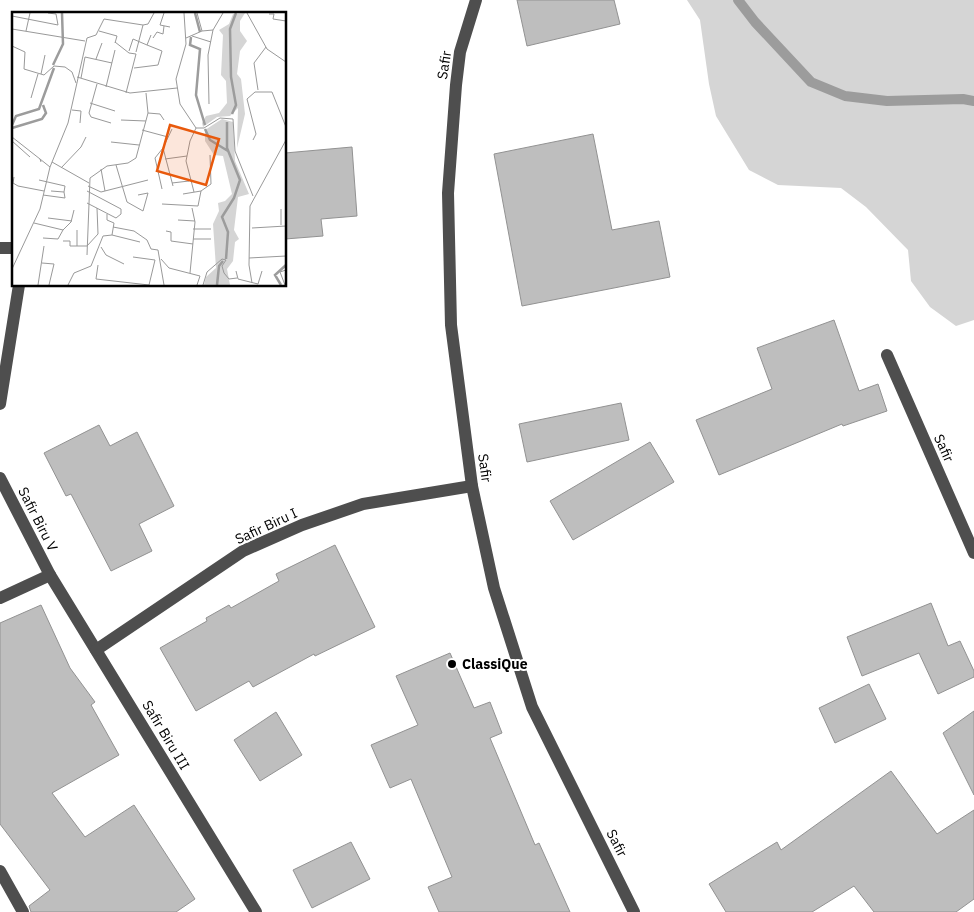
<svg xmlns="http://www.w3.org/2000/svg" width="974" height="912" viewBox="0 0 974 912" font-family="'IBM Plex Sans',sans-serif">
  <style>
    .green { fill: #d5d5d5 }
    .lines { fill: none; stroke-linecap: round; stroke-linejoin: round }
    .stream { stroke: #9c9c9c; stroke-width: 10 }
    .building { fill: #bebebe; stroke: #929292 }
    .minor { stroke: #4e4e4e; stroke-width: 12 }
    .poi-dot { fill: #000; stroke: #fff; stroke-width: 2 }
    .labels { text-anchor: middle; stroke-width: 4; stroke-linejoin: round; paint-order: stroke }
    .street-label { font-size: 14px; fill: #000; stroke: #fff }
    .poi-label { font-size: 14px; font-weight: bold; fill: #000; stroke: #fff; text-anchor: start }
    .inset-river { fill: none; stroke: #9c9c9c; stroke-width: 2.5 }
    .inset-road { fill: none; stroke: #999; stroke-width: 1 }
    .view { fill: #e8590c; fill-opacity: 0.15; stroke: #e8590c; stroke-width: 2.5 }
    .inset-edge { fill: none; stroke: #000; stroke-width: 2.5 }
  </style>
  <rect width="100%" height="100%" fill="#fff"/>
  <!-- green -->
  <path class="green" d="M687,0H974V320L956,326L930,307L911,281L908,250L866,207L841,188L778,185L749,170L716,116L709,84L700,20Z"/>
  <g class="lines">
    <!-- stream -->
    <path class="stream" d="M738,0L755,22L811,82L845,96L887,101L963,99L974,101"/>
  </g>
  <!-- building -->
  <g class="building">
    <path d="M517,0H614L620,24L527,46Z"/>
    <path d="M593,134L612,230L659,221L670,277L522,306L494,154Z"/>
    <path d="M352,147L357,216L321,219L323,236L285,239V153Z"/>
    <path d="M834,320L859,391L878,384L887,411L843,426L842,424L719,475L696,420L772,389L757,348Z"/>
    <path d="M621,403L629,440L527,462L519,424Z"/>
    <path d="M99,425L110,446L137,432L174,506L139,524L152,551L111,571L71,494L66,496L44,453Z"/>
    <path d="M650,442L674,482L573,540L550,501Z"/>
    <path d="M335,545L375,627L315,656L314,654L253,687L249,681L196,711L160,648L207,621L206,618L229,605L231,608L279,581L276,574Z"/>
    <path d="M931,603L948,646L960,641L974,671V677L938,694L919,653L862,676L847,637Z"/>
    <path d="M41,605L70,668L95,702L91,705L119,755L52,793L85,837L134,805L195,899L176,912H31L29,906L50,890L0,824V623Z"/>
    <path d="M450,653L474,708L490,702L502,733L490,738L535,845L539,843L570,912H439L428,887L452,877L411,779L390,788L371,745L418,725L396,676Z"/>
    <path d="M869,684L886,719L835,743L819,708Z"/>
    <path d="M974,711V795L943,733Z"/>
    <path d="M276,712L302,755L260,781L234,740Z"/>
    <path d="M891,771L937,834L974,810V899L956,912H874L854,886L812,912H726L709,884L777,842L781,850Z"/>
    <path d="M351,842L370,879L312,908L293,870Z"/>
  </g>
  <g class="lines">
    <!-- minor -->
    <g class="minor">
      <path d="M476,0L460,52L456,85L448,193L451,325L472,486L494,588L532,707L634,912"/>
      <path d="M0,248H14"/>
      <path d="M887,355L974,553"/>
      <path d="M0,404L19,285"/>
      <path d="M0,478L50,575L256,912"/>
      <path d="M0,598L50,575"/>
      <path d="M96,650L243,551L302,525L363,504L472,486"/>
      <path d="M0,871L23,912"/>
    </g>
  </g>
  <!-- markers -->
  <circle class="poi-dot" cx="452" cy="664" r="5"/>
  <g class="labels">
    <!-- street labels -->
    <g class="street-label">
      <text transform="translate(444 65) rotate(-81)" y="5">Safir</text>
      <text transform="translate(944 448) rotate(66)" y="5">Safir</text>
      <text transform="translate(485 468) rotate(82)" y="5">Safir</text>
      <text transform="translate(38 519) rotate(63)" y="5">Safir Biru V</text>
      <text transform="translate(266 526) rotate(-25)" y="5">Safir Biru I</text>
      <text transform="translate(166 735) rotate(59)" y="5">Safir Biru III</text>
      <text transform="translate(617 843) rotate(63)" y="5">Safir</text>
    </g>
    <!-- poi labels -->
    <g class="poi-label">
      <text x="462" y="669">ClassiQue</text>
    </g>
  </g>
  <!-- overview -->
  <g transform="translate(12 12)">
    <rect width="274" height="274" fill="#fff"/>
    <path d="M233,1L228,9V19L235,29L228,39L225,62L229,67L233,102L225,136L226,96L218,104L205,105L191,115L190,111L194,104L207,101L215,91L214,69L209,63L211,23L207,18L217,12L221,2ZM210,107L221,110L223,149L237,182L226,185L222,218L227,227L223,230L221,249L215,257L218,273H192L194,265L204,256L201,212L207,199L206,191L213,189L220,182L211,144L202,143L193,129V118Z" fill="#d5d5d5"/>
    <path class="inset-river" d="M183,1L188,20M179,25L178,33L188,37L184,83L193,113M41,53L51,32L50,1M220,102L224,93L219,65L218,17L224,1M0,113L4,104L27,97L42,56M0,116L30,107L34,101L31,93M193,117L198,128L216,139M214,247L216,220L210,205L222,186L228,168L215,136V110M205,273L207,254L211,249M269,273L263,263L274,253"/>
    <path class="inset-road" d="M152,1L148,13L158,15M172,1L174,32L164,67L168,92L184,116H192L208,106L221,107L223,139L241,184M185,1L190,19M235,1L255,37L274,50M257,2H262L261,7L274,9M0,4L46,13L44,2L36,1M0,17L73,29M14,19L18,1M87,19L105,24L103,31M180,24L199,30M141,26L145,20L151,22L152,14M174,26L190,19L201,18L211,1M103,30L117,41L124,42L114,81M0,34L13,40L12,57L32,63L42,54L53,55L60,60L64,71M117,39L121,27L135,33M124,40L131,13M84,47L90,31M122,56L146,53L150,39L135,33L139,23M29,62L33,43M65,65L118,81L165,76M69,66L73,45L100,51M85,72L77,101L79,105L99,111M94,75L103,38M246,78L242,51L254,35M19,86L26,62M78,91L103,99M197,92L196,43L201,18M60,98L69,99L68,111M136,101L148,102L152,108M109,108L134,109M160,117L151,136L161,174M130,118L156,125M0,125L28,147M241,128L244,122L235,87L243,80H260L274,115M0,129L18,145M99,130L127,133M153,147L175,144M29,150L28,147L38,155M40,150L77,171M104,153L115,190L131,199L136,181L126,183M49,156L69,135L74,125M89,157L93,179M2,165L1,171L6,174L32,179M27,168L53,174L52,180L39,179M160,171L177,169M76,174L89,180L136,168M150,177L143,146L151,136M182,180L174,149L178,129L184,116M171,182L189,179L199,172L198,143M31,183L53,186L52,180M75,191L104,206L109,202V197L75,179M150,192L186,194L189,179M269,197V213M36,206L60,209M166,208L183,209M22,211L51,218L59,210L62,198M101,215L122,219L135,228L139,237L146,238L152,273M240,216L274,214M181,217H199M65,218V234M154,219L159,220V229L181,232M100,223L128,230M31,226L46,227L51,218M181,227H199M51,229H58V234H75M75,234L86,222L85,196M89,235L94,243L112,252M75,243L78,166L95,154L116,151L124,146L136,101L134,81M121,245L143,248L137,273M237,246L274,244M149,247L157,256L188,264L185,273M30,251L42,252L37,273M86,253L84,267L137,273M0,257L28,197L38,155L56,111L75,26L84,23L92,7L131,13L136,12L142,1M224,259L226,267L246,272L250,259M178,261L183,210L180,196M240,271L237,253L238,194L274,128M26,273L32,234M56,273L62,261L79,254L91,224L100,223L102,211L95,208V202M191,273L195,260L210,247L214,248L210,254L212,261L217,267L225,266M273,273L268,260L274,258"/>
    <path class="view" d="M158,113L207,127L194,173L145,159Z"/>
    <rect width="274" height="274" class="inset-edge"/>
  </g>
</svg>
